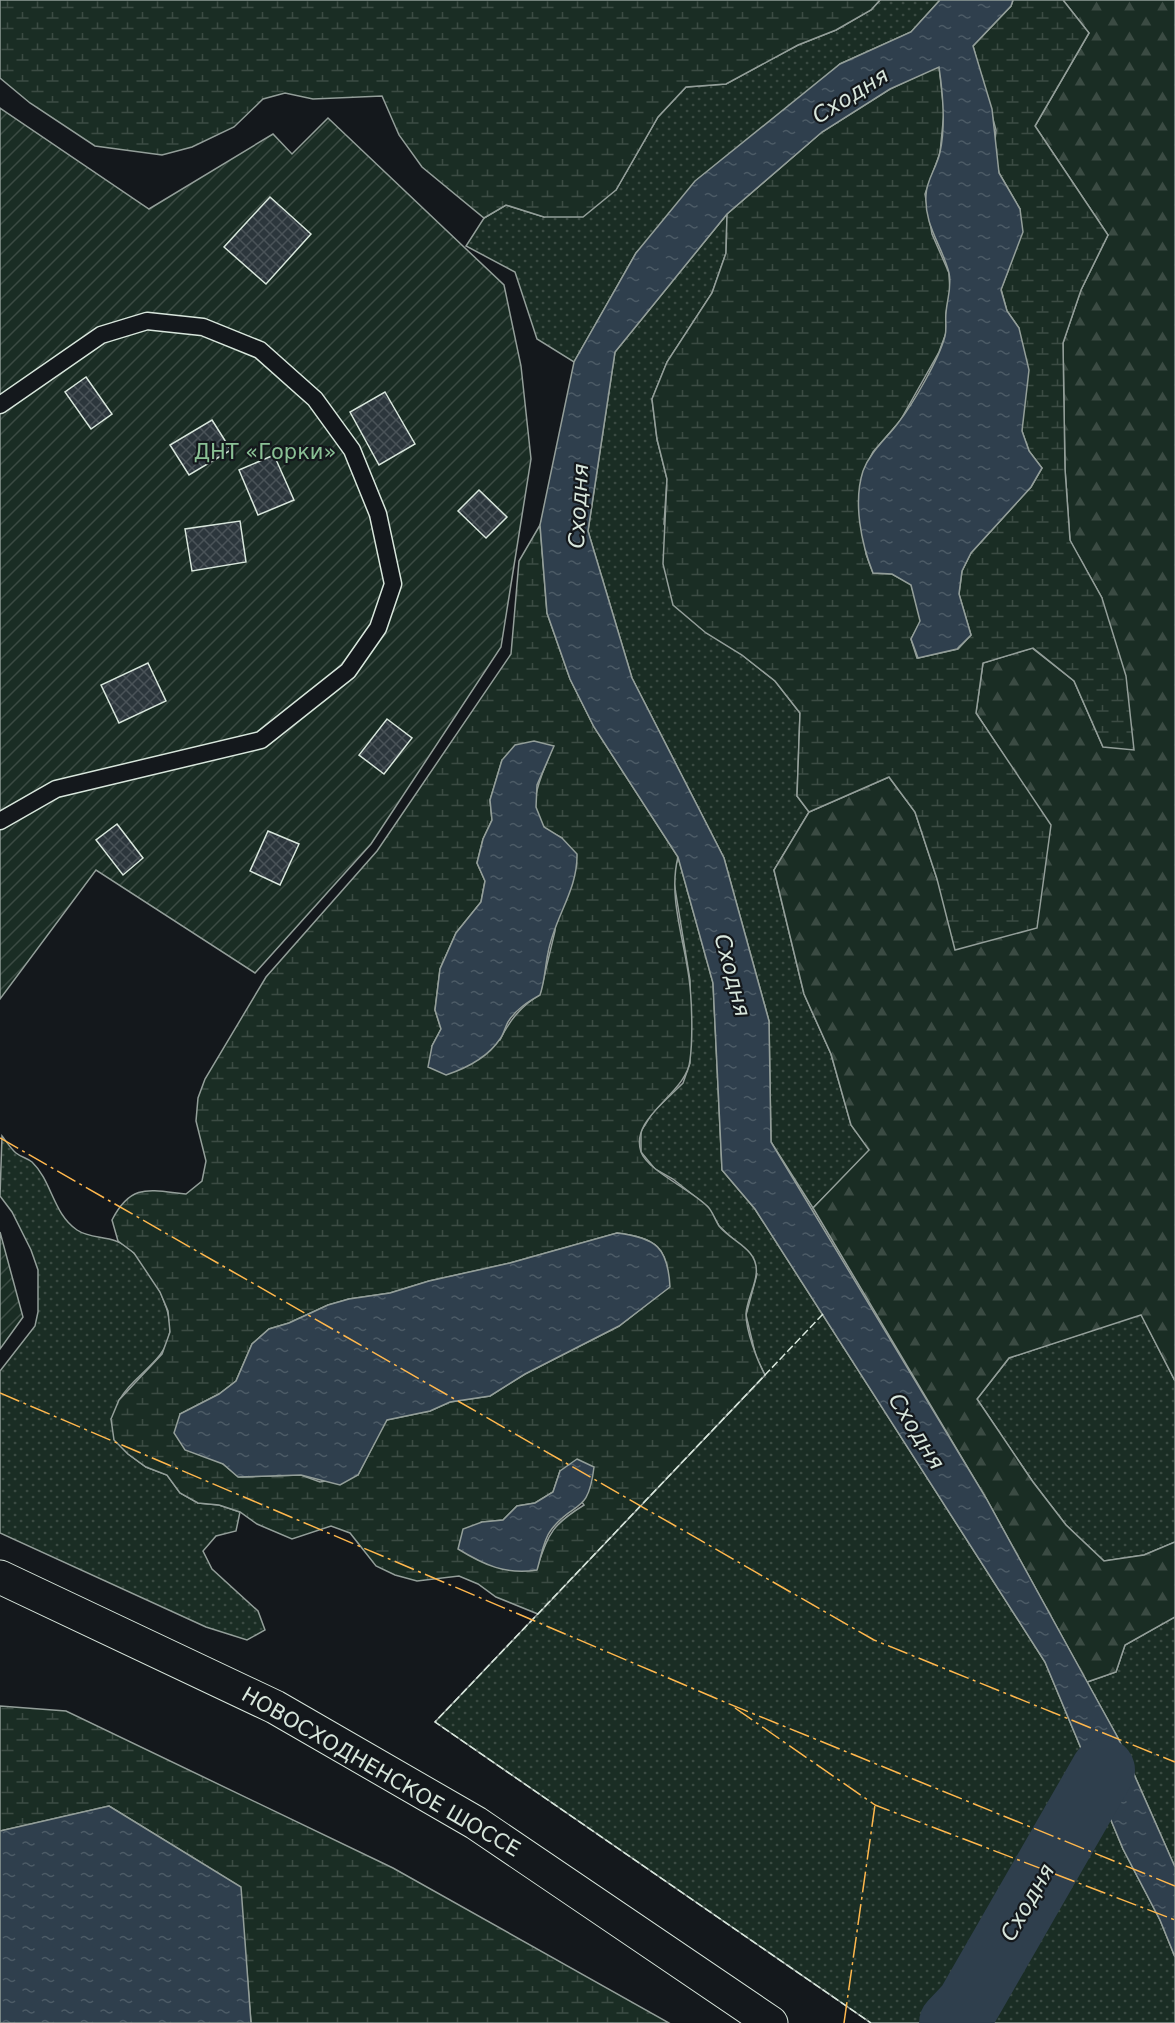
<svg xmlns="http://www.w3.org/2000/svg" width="1175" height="2023" viewBox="0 0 1175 2023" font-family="'DejaVu Sans',sans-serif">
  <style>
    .grass { fill: url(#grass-dots); stroke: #939e99; stroke-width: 1.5 }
    .forest { fill: url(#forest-firs); stroke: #939e99; stroke-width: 1.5 }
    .wetland { fill: url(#wetland-marsh); stroke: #939e99; stroke-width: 1.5; fill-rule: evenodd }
    .garden { fill: url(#garden-furrows); stroke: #939e99; stroke-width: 1.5 }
    .water { fill: url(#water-ripples); stroke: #939e99; stroke-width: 1.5 }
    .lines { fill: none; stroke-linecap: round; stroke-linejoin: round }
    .river { stroke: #2f3f4d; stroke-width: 64 }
    .building { fill: url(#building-cross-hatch); stroke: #d8e6dc; stroke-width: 1.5 }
    .service-casing { stroke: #d8e6dc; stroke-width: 19 }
    .secondary-casing { stroke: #d8e6dc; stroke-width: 35 }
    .service { stroke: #14181c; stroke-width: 16 }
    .secondary { stroke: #14181c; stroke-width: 33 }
    .fence { stroke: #d8e6dc; stroke-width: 1.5; stroke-dasharray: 8 3; stroke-linecap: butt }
    .power { stroke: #ffb74d; stroke-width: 1.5; stroke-dasharray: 21 4.5 3 4.5; stroke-linecap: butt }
    .labels { text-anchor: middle; stroke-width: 4.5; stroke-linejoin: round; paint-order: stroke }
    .park-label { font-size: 21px; fill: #8ac095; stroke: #14181c }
    .street-label { font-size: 21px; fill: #d8e6dc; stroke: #14181c }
    .water-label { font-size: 22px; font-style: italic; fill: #d8e6dc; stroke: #14181c }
  </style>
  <defs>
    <pattern id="grass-dots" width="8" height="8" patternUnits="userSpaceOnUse" patternTransform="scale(1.5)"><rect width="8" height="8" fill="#1a2d24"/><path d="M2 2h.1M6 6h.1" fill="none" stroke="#3b4b43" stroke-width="1.8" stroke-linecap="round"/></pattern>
    <pattern id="forest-firs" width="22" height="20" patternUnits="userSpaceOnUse" patternTransform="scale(1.5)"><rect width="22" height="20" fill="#1a2d24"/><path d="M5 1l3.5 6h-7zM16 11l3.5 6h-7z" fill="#3b4b43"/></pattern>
    <pattern id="wetland-marsh" width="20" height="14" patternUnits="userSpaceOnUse" patternTransform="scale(1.5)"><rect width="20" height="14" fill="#1a2d24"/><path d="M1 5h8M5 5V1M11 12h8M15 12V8" fill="none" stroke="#3b4b43"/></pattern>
    <pattern id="garden-furrows" width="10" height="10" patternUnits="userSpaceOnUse" patternTransform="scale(1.5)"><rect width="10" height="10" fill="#1a2d24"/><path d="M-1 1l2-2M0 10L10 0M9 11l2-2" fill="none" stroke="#3b4b43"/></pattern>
    <pattern id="water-ripples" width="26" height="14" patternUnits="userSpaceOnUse" patternTransform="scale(1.5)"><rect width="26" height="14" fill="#2f3f4d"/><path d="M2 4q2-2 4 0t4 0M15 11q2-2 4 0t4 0" fill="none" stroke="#4c5b66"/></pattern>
    <pattern id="building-cross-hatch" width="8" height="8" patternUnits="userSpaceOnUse" patternTransform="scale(1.5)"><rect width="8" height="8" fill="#2c363c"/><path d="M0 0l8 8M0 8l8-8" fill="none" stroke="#4a5358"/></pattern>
  </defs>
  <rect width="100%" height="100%" fill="#14181c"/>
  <!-- grass -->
  <g class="grass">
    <path d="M880,0H940L911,32L840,64L636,253L574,362L537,339L515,272L466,246L484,218L506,205L544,217L616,190L658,117L686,87L726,84L798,45L836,30L871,10Z"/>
    <path d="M727,214L726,253L712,293L667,362L652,399L657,439L667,479L664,524L742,655L775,681L800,713L797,796L809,812L774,870L804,994L831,1054L851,1125L870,1150L813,1208L771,1142L769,1021L724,858L632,678L588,531L615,352Z"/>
    <path d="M678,857L713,983L722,1170L755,1209L1045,1662L1123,1849L1160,1920L1175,1957V2023H871L435,1722L765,1375L756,1357L746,1315L757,1274L734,1240L719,1226L708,1207L673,1179L655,1169L641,1152V1131L653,1112L683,1083L690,1063V980L673,876Z"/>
    <path d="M2,1136C6,1141 11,1149 16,1153C21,1157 27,1158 32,1162C52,1181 53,1214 77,1230C89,1238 103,1236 116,1241C142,1249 172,1304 170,1331C167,1361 133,1375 120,1399C114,1409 115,1428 114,1439L128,1454L146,1467L167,1475L180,1493L198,1503L219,1505L240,1512L236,1531L216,1536L203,1551L212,1569L258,1611L265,1630L247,1640L206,1627L0,1533V1371L35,1326L38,1312V1270L31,1250L12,1212L0,1196Z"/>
    <path d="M1141,1314L1175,1381V1542L1144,1555L1104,1561L1066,1525L1033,1482L977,1399L1009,1358Z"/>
    <path d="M1175,1617V1867L1118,1738L1087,1682L1116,1672L1125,1645Z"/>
  </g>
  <!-- forest -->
  <path class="forest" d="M1063,0H1175V1381L1141,1315L1009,1358L977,1399L1033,1482L1066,1525L1104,1561L1144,1555L1175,1542V1617L1125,1645L1116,1672L1087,1682L986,1498L813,1208L869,1150L851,1125L831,1054L804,994L774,870L809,812L889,777L915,812L937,879L1005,757L976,713L983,663L1032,648L1074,681L1103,747L1102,598L1070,541L1065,469L1063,343L1081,290L1108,235L1035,126L1089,33Z"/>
  <!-- wetland -->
  <g class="wetland">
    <path d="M0,0H880L871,10L836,30L798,45L726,84L686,87L658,117L616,190L583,217H544L506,205L484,218L422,167L399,135L382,96L313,99L285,93L263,99L234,127L192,147L162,155L95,146L30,103L0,78Z"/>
    <path d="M1013,0H1063L1089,33L1035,126L1108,235L1081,290L1063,343L1065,469L1070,540L1102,598L1126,676L1134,750L1103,747L1074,681L1033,648L983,663L976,713L1051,825L1037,928L955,950L937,879L915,812L889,777L809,812L797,796L800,713L775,681L742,655L706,633L673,605L663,564L667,479L657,439L652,399L667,362L712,293L726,253L727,214L822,132L890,89L939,66L944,112L940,153L925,194L932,234L949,273L950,293L946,313V333L939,352L900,421L873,452L864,470L860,513L866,554L873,573L892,574L911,584L921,621L911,639L917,658L958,649L971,635L959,594L962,571L971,553L1031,487L1042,468L1029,451L1022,431L1019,328L1007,311L1001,289L1008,271L1020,209L999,173L994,151L996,130L973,46L1011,6Z"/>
    <path d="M540,525L547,613L570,679L594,727L678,857C668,896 684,939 689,978C692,1000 693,1038 690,1060C687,1094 629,1116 641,1152C648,1171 692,1190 708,1207C713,1212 715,1220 719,1226C728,1237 742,1243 750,1253C766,1272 747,1294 746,1314C746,1331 757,1360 765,1375L538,1614L496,1597L478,1584L459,1576L417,1581L395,1575L376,1566L350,1533L331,1526L292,1539L257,1524L240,1512L219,1505L198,1503L180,1493L167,1475L146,1467L128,1454L114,1440L111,1419L119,1400L162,1354L170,1332L168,1311L160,1292L134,1253L118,1241L112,1220C131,1183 149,1190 186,1194L202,1181L206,1161L196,1121L198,1098L205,1079L266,977L377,851L511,654L519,561ZM553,746C546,769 522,805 545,828C549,832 557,835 562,838L555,931L540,994C521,1007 510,1019 500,1040L432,1046L441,1029L435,1010L440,969L456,933L481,902L485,881L477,863L483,839L492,820L490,800L502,760ZM617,1233C656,1238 668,1247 669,1287L619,1326L525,1374L490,1396L450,1402L430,1411L386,1420L358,1475L320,1482L301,1475L239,1477L223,1464L180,1414L219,1394L236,1381L252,1344L269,1329L289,1323L328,1305L349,1299L390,1293L429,1281L510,1263ZM560,1471L584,1505C550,1526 549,1534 536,1570L482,1522L503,1520L517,1506L535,1503L553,1492Z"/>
    <path d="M0,1706L66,1711L393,1868L669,2023H251L240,1887L109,1806L0,1831Z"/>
  </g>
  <!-- garden -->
  <g class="garden">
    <path d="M0,108L149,209L273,134L292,154L328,118L504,285L521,366L531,459L501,647L371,844L255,973L96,870L0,999Z"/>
    <path d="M0,1232L23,1317L0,1349Z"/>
  </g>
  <!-- water -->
  <g class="water">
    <path d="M940,0H1013L1011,6L973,46L992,109L999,173L1020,209L1023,232L1001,290L1007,311L1019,328L1029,370L1022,431L1029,451L1042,468L1031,487L971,553L962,571L959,594L971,635L957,649L918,658L911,639L920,621L911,585L892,574L873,573C861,543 853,502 863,471C870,452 886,439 898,423C913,404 939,359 945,336C947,328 945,321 946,313C947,299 952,287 949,273C942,245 924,226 926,195C926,181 937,167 940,152C946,125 943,94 939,67L890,89L822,132L727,214L615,352L588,531L632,678L724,858L769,1021L771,1142L986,1498L1118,1738L1175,1867V1957L1160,1920L1123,1849L1045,1662L755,1209L722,1170L713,983L678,857L594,727L570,679L547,613L540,525L574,362L636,253L695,181L840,64L911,32Z"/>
    <path d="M534,741L554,746L537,785L536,807L544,827L562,838L577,854C578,890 554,918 548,953C545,967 545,980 540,995C528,1002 516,1009 508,1022C505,1027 504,1034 500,1039C488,1057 467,1068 446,1075L428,1067L432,1046L441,1029L435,1010L440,969L456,933L481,902L485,881L477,863L483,839L492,820L490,800L502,760L515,745Z"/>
    <path d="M617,1233C656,1238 668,1247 670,1287L619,1326L525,1374L490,1396L450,1402L430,1411L387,1420L358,1475L340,1485L301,1475L238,1477L223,1464L185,1450L174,1433L180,1414L219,1394L236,1381L252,1344L269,1329L289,1323L328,1305L349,1299L390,1293L429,1281L510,1263Z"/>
    <path d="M577,1459L594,1467C588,1517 574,1499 551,1530C543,1540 541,1558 537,1570C506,1575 484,1565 458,1549L463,1529L482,1522L503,1520L517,1506L535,1503L553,1492L560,1471Z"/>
    <path d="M109,1806L241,1887L251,2023H0V1831Z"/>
  </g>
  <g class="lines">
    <!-- river -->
    <path class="river" d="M951,2023L968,2005L1103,1770"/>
  </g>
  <!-- building -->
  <g class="building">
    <path d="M270,197L311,234L266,284L224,247Z"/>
    <path d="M86,377L112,414L91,429L65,392Z"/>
    <path d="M385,392L415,444L379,465L350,412Z"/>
    <path d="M212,420L231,450L189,475L170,445Z"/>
    <path d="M274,455L294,500L258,515L239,470Z"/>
    <path d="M479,490L507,517L486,538L458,511Z"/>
    <path d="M240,521L246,562L192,571L185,529Z"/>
    <path d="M148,663L166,701L119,723L101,685Z"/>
    <path d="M387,719L412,738L384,774L359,755Z"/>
    <path d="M117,824L143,858L123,875L96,840Z"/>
    <path d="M268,831L299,844L280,885L250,871Z"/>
  </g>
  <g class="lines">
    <defs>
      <path id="service" d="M0,405L101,335L147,321L203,327L260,350L315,399L352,450L378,514L393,584L378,628L348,671L261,740L56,789L0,821"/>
      <path id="secondary" d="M0,1577L275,1707L476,1823L771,2023"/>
    </defs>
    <!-- service casing -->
    <use href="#service" class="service-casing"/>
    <!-- secondary casing -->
    <use href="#secondary" class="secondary-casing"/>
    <!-- service -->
    <use href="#service" class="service"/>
    <!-- secondary -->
    <use href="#secondary" class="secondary"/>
    <!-- fence -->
    <path class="fence" d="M823,1314L435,1722L871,2023"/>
    <!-- power -->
    <g class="power">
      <path d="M0,1138L874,1640L1175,1762"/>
      <path d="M0,1393L727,1703L1175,1886"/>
      <path d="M735,1708L875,1805L1175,1920"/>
      <path d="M844,2023L875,1805"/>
    </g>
  </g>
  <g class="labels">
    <!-- park labels -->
    <g class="park-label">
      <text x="265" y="459">ДНТ «Горки»</text>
    </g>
    <!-- street labels -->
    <g class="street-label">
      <text transform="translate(381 1772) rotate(30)" y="7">НОВОСХОДНЕНСКОЕ ШОССЕ</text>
    </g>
    <!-- water labels -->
    <g class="water-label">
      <text transform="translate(850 95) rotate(-32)" y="8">Сходня</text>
      <text transform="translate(578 506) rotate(-87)" y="8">Сходня</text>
      <text transform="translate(733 975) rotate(75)" y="8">Сходня</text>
      <text transform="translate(917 1431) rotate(58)" y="8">Сходня</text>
      <text transform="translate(1027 1902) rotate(-60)" y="8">Сходня</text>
    </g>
  </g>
</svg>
